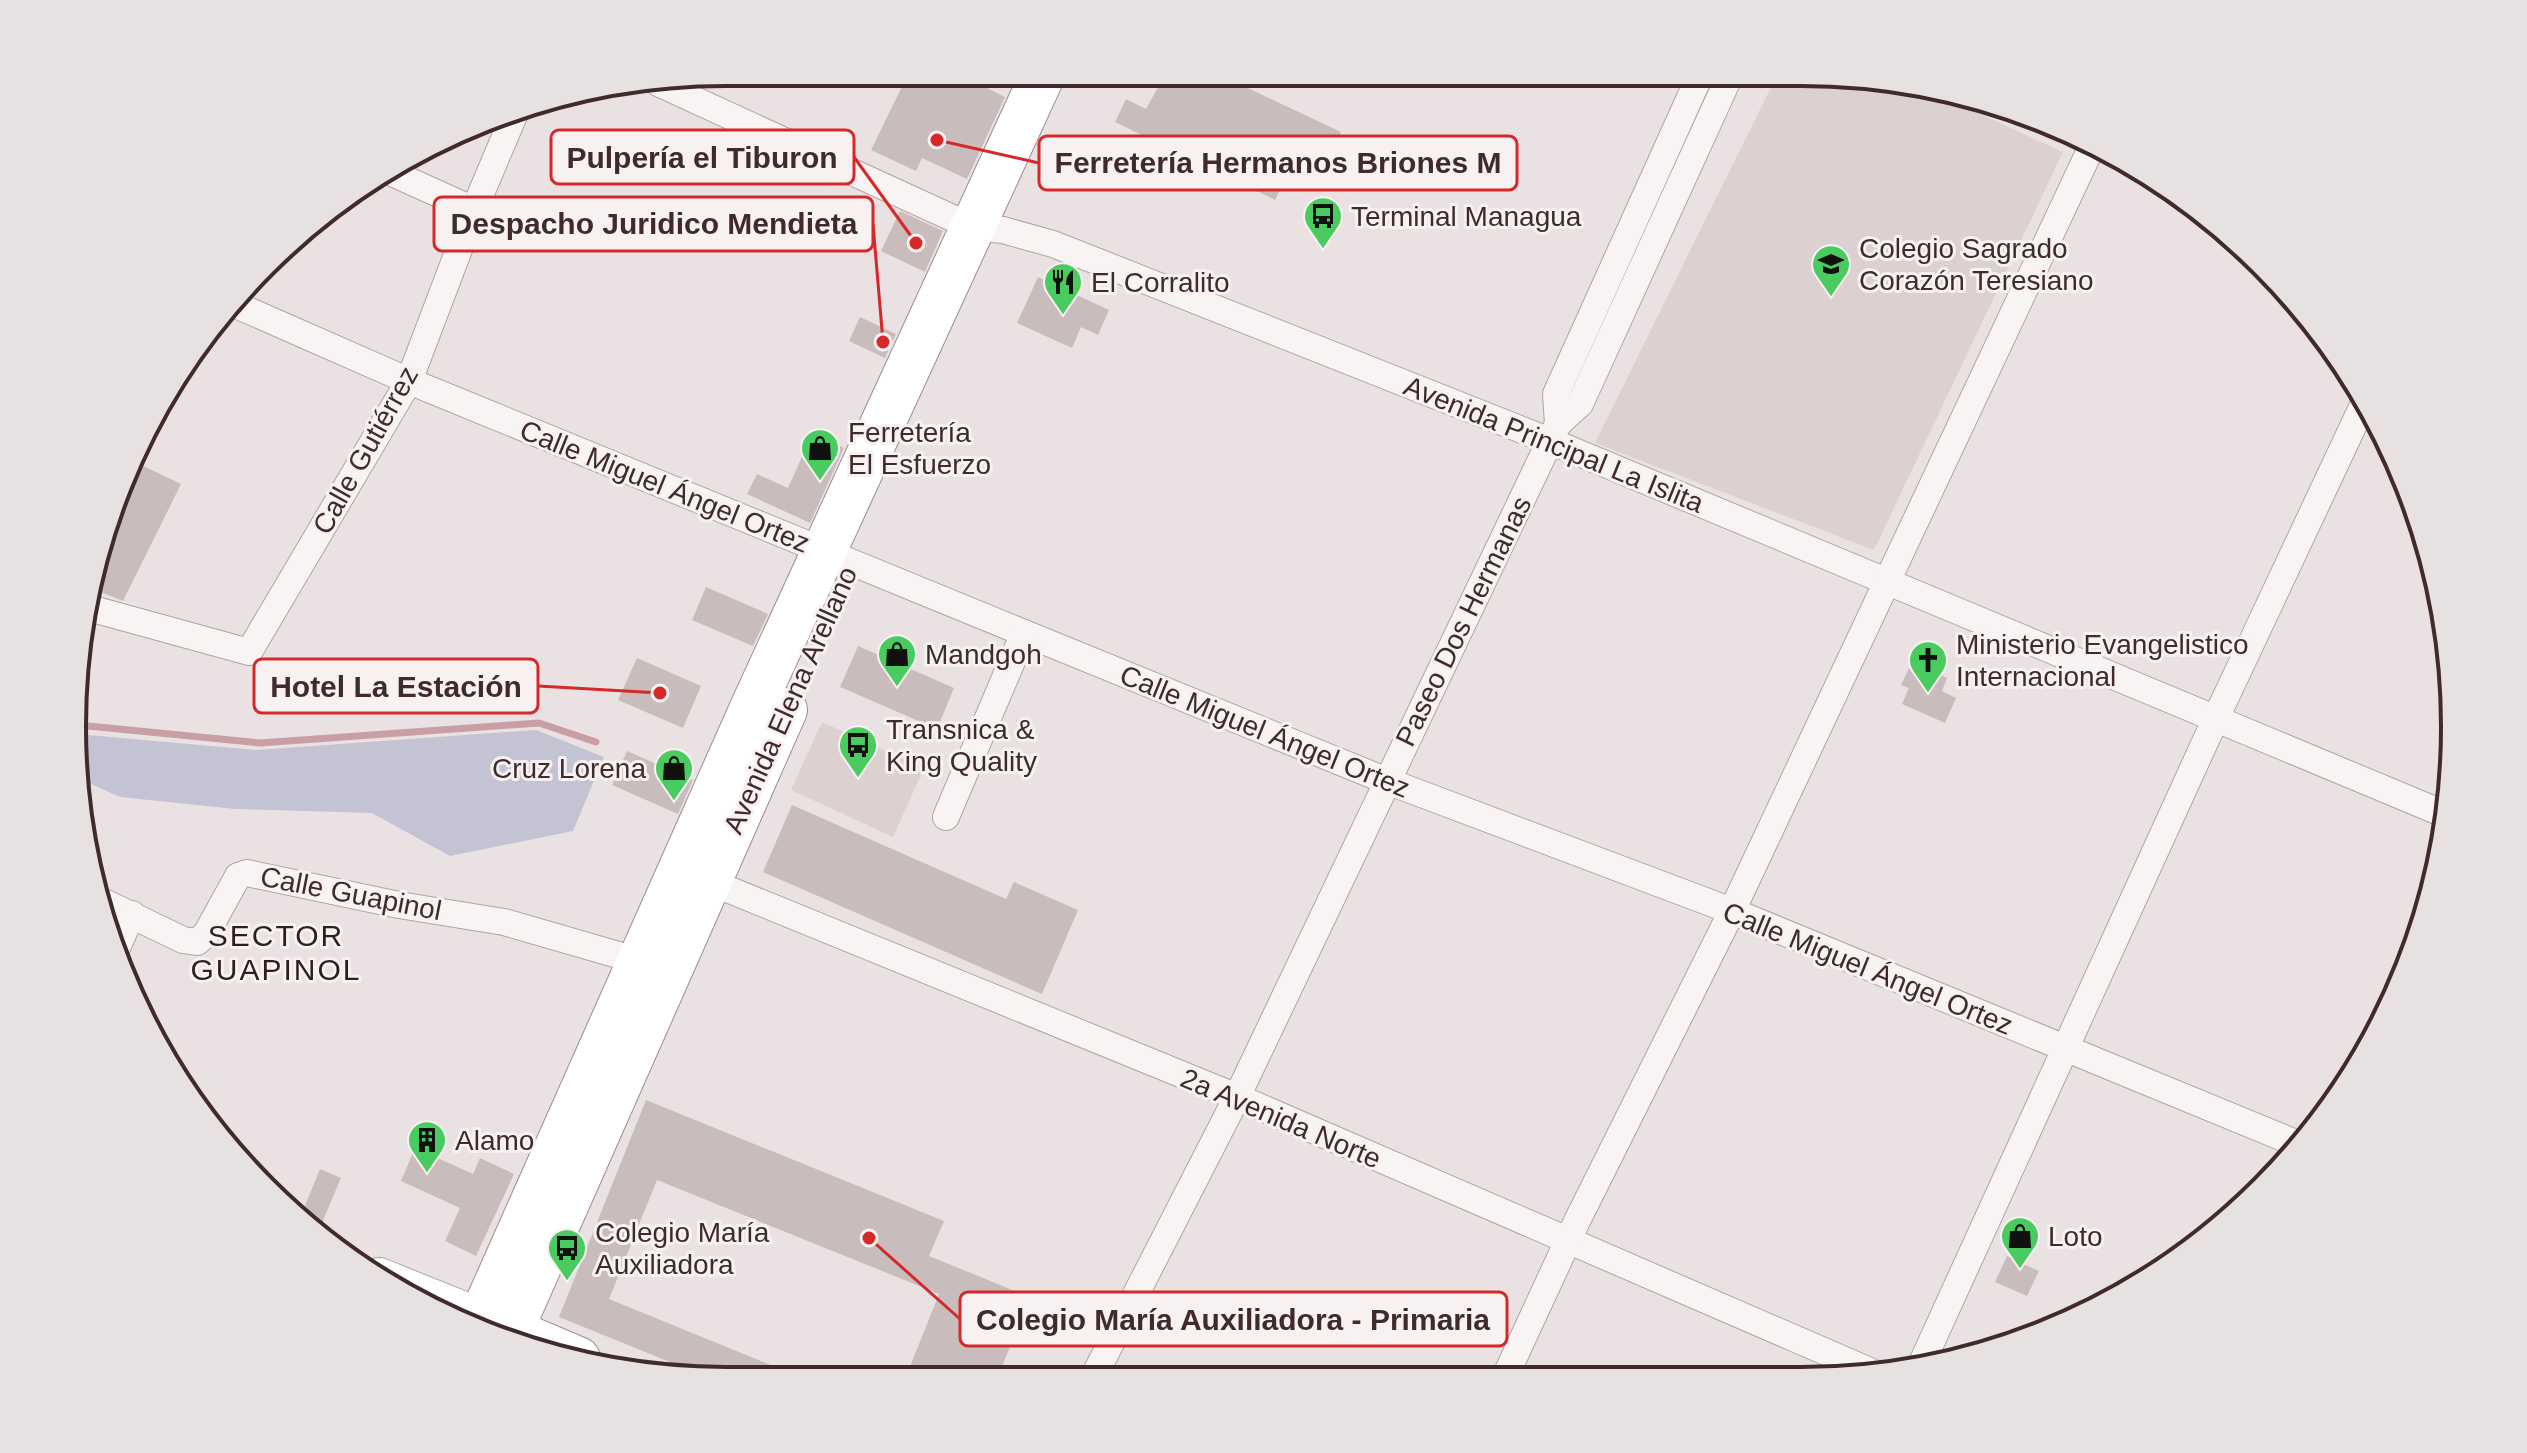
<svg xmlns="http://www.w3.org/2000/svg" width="2527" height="1453" viewBox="0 0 2527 1453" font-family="Helvetica,sans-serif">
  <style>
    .built { fill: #dcd0d0 }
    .green { fill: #c4c3d3 }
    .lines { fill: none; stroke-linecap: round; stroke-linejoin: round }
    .stream { stroke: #c99ea5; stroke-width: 7 }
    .building { fill: #c9bcbd }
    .street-casing { stroke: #b1a3a4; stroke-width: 28 }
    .secondary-casing { stroke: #b1a3a4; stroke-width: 40 }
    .highway-casing { stroke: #a0898b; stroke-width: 46 }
    .street { stroke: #f8f4f4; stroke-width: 26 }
    .secondary { stroke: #fff; stroke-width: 38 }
    .highway { stroke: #fff; stroke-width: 44 }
    .labels { text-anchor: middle; stroke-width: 6; stroke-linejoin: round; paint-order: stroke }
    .poi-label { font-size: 28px; fill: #412a2b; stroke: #f7f1f2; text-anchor: start }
    .street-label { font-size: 28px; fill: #412a2b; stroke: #f7f1f2 }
    .neighbourhood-label { font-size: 30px; letter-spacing: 2px; fill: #321c1d; stroke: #f7f1f2 }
    .rim { fill: none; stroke: #412a2b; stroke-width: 4 }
    .leader { fill: none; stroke: #d62828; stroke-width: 3 }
    .callout-dot { fill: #d62828; stroke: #f7f1f2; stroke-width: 3 }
    .callout { fill: #f7f1f2; stroke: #d62828; stroke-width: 3 }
    .callout-label { font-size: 30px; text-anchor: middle; font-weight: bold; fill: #412a2b }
  </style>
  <rect width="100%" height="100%" fill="#eae2e2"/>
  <!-- built -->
  <g class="built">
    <path d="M1778,73H1843L1928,90L2063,152L1874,550L1595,443Z"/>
    <path d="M822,722L924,768L893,837L791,790Z"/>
  </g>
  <!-- green -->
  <path class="green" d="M536,730L604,757L573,831L450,856L372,813L235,809L120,797L75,777L73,769L77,734L257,750Z"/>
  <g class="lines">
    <!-- stream -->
    <path class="stream" d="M78,725L260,743L539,723L596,742"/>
  </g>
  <!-- building -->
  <g class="building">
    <path d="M909,72H954L1005,97L967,179L922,158L916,171L871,150Z"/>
    <path d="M1166,73H1237L1233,81L1341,132L1325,166L1298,154L1275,200L1115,122L1126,99L1146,109Z"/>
    <path d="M900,211L943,231L925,272L881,251Z"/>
    <path d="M1038,277L1109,310L1098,335L1081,327L1072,348L1017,323Z"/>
    <path d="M860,317L896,334L885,358L849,341Z"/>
    <path d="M819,436L844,448L810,523L747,494L757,474L788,488L805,450L812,453Z"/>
    <path d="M137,463L181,484L123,601L91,588L94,557Z"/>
    <path d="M706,587L768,614L753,646L692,620Z"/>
    <path d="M858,646L954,688L937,729L840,687Z"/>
    <path d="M637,658L701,686L683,728L618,700Z"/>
    <path d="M1912,662L1947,678L1942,691L1956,698L1945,723L1902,704L1909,688L1901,685Z"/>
    <path d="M627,751L693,780L678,814L612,785Z"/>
    <path d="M792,805L1006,899L1014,882L1078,910L1042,994L763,872Z"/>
    <path d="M646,1100L944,1221L929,1256L1030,1297L997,1379H905L939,1294L657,1180L609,1299L805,1379L714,1380L559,1317Z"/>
    <path d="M415,1148L473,1174L480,1158L514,1174L476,1256L445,1241L460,1208L401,1181Z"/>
    <path d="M320,1169L341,1178L321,1225L302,1213Z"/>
    <path d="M2007,1256L2039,1271L2027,1296L1995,1282Z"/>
  </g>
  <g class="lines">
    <defs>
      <g id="street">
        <path d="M658,83L972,227L1003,230L1053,244L1550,441L2449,816"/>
        <path d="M392,173L474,210"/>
        <path d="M236,305L409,381L1024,633L1387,781L1732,911L2298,1144"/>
        <path d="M1558,424L1556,394L1701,73"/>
        <path d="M89,608L249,652L409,381L474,210L518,106"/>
        <path d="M946,817L1024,633"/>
        <path d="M698,877L1237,1097L1879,1375"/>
        <path d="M104,902L183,940L197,942L206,934L238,876L247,873L399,905L504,922L639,961"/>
        <path d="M116,950L132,914"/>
        <path d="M1920,1367L2216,718L2365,401"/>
        <path d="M1505,1377L1577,1221L1732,911L2093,144"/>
        <path d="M1093,1378L1237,1097L1558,424L1580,404L1731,73"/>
      </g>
      <path id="secondary" d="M379,1277L481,1318"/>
      <g id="highway">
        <path d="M511,1330L785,710"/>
        <path d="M578,1359L481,1318L753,706L1044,72"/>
      </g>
    </defs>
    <!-- street casing -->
    <use href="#street" class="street-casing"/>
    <!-- secondary casing -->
    <use href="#secondary" class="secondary-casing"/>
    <!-- highway casing -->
    <use href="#highway" class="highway-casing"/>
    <!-- street -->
    <use href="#street" class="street"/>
    <!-- secondary -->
    <use href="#secondary" class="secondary"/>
    <!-- highway -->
    <use href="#highway" class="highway"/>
  </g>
  <!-- icons -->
  <defs>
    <symbol id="bus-pin" viewBox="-11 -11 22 30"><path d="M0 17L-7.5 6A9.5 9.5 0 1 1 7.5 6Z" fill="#4acb60" stroke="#f7f1f2"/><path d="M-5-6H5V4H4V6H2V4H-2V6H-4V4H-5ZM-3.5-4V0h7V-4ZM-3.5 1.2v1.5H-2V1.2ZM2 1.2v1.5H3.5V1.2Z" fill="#111"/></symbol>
    <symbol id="school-pin" viewBox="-11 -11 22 30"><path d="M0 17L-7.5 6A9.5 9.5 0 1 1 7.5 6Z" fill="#4acb60" stroke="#f7f1f2"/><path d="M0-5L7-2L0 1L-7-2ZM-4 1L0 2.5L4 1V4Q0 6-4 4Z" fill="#111"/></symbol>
    <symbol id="restaurant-pin" viewBox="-11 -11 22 30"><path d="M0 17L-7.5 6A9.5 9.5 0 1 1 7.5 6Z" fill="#4acb60" stroke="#f7f1f2"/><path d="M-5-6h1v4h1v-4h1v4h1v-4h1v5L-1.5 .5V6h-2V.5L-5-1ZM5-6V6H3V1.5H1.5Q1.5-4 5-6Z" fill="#111"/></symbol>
    <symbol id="shop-pin" viewBox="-11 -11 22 30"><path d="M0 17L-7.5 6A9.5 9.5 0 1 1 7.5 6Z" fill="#4acb60" stroke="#f7f1f2"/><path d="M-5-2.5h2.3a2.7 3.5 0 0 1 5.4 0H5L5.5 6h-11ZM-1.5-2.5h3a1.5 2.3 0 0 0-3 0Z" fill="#111"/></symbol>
    <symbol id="church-pin" viewBox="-11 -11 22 30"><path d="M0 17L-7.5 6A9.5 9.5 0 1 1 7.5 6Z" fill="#4acb60" stroke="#f7f1f2"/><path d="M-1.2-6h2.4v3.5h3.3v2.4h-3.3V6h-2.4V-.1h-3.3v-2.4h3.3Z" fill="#111"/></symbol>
    <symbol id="building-pin" viewBox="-11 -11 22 30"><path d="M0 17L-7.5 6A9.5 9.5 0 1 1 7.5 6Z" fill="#4acb60" stroke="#f7f1f2"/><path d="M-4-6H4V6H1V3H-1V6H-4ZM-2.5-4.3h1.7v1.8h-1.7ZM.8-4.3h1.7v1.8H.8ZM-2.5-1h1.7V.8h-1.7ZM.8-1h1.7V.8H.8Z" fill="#111"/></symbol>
  </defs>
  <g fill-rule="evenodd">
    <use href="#bus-pin" x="1301" y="194" width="44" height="60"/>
    <use href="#school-pin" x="1809" y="242" width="44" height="60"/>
    <use href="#restaurant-pin" x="1041" y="260" width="44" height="60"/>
    <use href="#shop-pin" x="798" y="426" width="44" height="60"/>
    <use href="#shop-pin" x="875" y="632" width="44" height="60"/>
    <use href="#church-pin" x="1906" y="638" width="44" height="60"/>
    <use href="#bus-pin" x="836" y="723" width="44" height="60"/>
    <use href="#shop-pin" x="652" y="746" width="44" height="60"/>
    <use href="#building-pin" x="405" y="1118" width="44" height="60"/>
    <use href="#shop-pin" x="1998" y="1214" width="44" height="60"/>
    <use href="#bus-pin" x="545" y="1226" width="44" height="60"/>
  </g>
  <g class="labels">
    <!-- poi labels -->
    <g class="poi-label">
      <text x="1351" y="226">Terminal Managua</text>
      <text x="1859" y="258">Colegio Sagrado<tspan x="1859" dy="32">Corazón Teresiano</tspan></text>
      <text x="1091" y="292">El Corralito</text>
      <text x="848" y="442">Ferretería<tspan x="848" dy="32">El Esfuerzo</tspan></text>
      <text x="1956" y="654">Ministerio Evangelistico<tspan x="1956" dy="32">Internacional</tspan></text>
      <text x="925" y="664">Mandgoh</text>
      <text x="886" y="739">Transnica &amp;<tspan x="886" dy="32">King Quality</tspan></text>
      <text x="646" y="778" text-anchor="end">Cruz Lorena</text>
      <text x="455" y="1150">Alamo</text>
      <text x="595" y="1242">Colegio María<tspan x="595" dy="32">Auxiliadora</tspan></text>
      <text x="2048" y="1246">Loto</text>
    </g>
    <!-- street labels -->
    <g class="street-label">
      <text transform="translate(1554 444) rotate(22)" y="10">Avenida Principal La Islita</text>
      <text transform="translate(365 450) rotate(-61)" y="10">Calle Gutiérrez</text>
      <text transform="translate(665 486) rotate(22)" y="10">Calle Miguel Ángel Ortez</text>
      <text transform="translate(1463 621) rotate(-64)" y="10">Paseo Dos Hermanas</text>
      <text transform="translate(790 700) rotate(-66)" y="10">Avenida Elena Arellano</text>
      <text transform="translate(1265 731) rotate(22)" y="10">Calle Miguel Ángel Ortez</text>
      <text transform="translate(351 893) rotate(11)" y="10">Calle Guapinol</text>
      <text transform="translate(1868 968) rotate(22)" y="10">Calle Miguel Ángel Ortez</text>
      <text transform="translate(1281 1118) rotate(23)" y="10">2a Avenida Norte</text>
    </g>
    <!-- neighbourhood labels -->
    <g class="neighbourhood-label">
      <text x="276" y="946">SECTOR<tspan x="276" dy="34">GUAPINOL</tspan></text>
    </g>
  </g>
  <!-- crop -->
  <path d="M0 0H2527V1453H0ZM726 86H1801A640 640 0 0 1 2441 726V727A640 640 0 0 1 1801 1367H726A640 640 0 0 1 86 727V726A640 640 0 0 1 726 86Z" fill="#e8e1e2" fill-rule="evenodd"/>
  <path class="rim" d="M726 86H1801A640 640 0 0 1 2441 726V727A640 640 0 0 1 1801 1367H726A640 640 0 0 1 86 727V726A640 640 0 0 1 726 86Z"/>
  <!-- callouts -->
  <path class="leader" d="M916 243L854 157M937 140L1039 163M883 342L873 224M660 693L538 686M869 1238L960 1319"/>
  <g class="callout-dot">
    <circle cx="916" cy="243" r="8"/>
    <circle cx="937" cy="140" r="8"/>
    <circle cx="883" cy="342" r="8"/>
    <circle cx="660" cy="693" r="8"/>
    <circle cx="869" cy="1238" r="8"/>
  </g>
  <g class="callout">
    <rect x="551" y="130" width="303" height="54" rx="8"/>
    <rect x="1039" y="136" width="478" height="54" rx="8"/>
    <rect x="434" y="197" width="439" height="54" rx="8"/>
    <rect x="254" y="659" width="284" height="54" rx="8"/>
    <rect x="960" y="1292" width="547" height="54" rx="8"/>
  </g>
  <g class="callout-label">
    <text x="702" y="168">Pulpería el Tiburon</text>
    <text x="1278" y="173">Ferretería Hermanos Briones M</text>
    <text x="654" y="234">Despacho Juridico Mendieta</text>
    <text x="396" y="697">Hotel La Estación</text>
    <text x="1233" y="1330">Colegio María Auxiliadora - Primaria</text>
  </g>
</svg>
